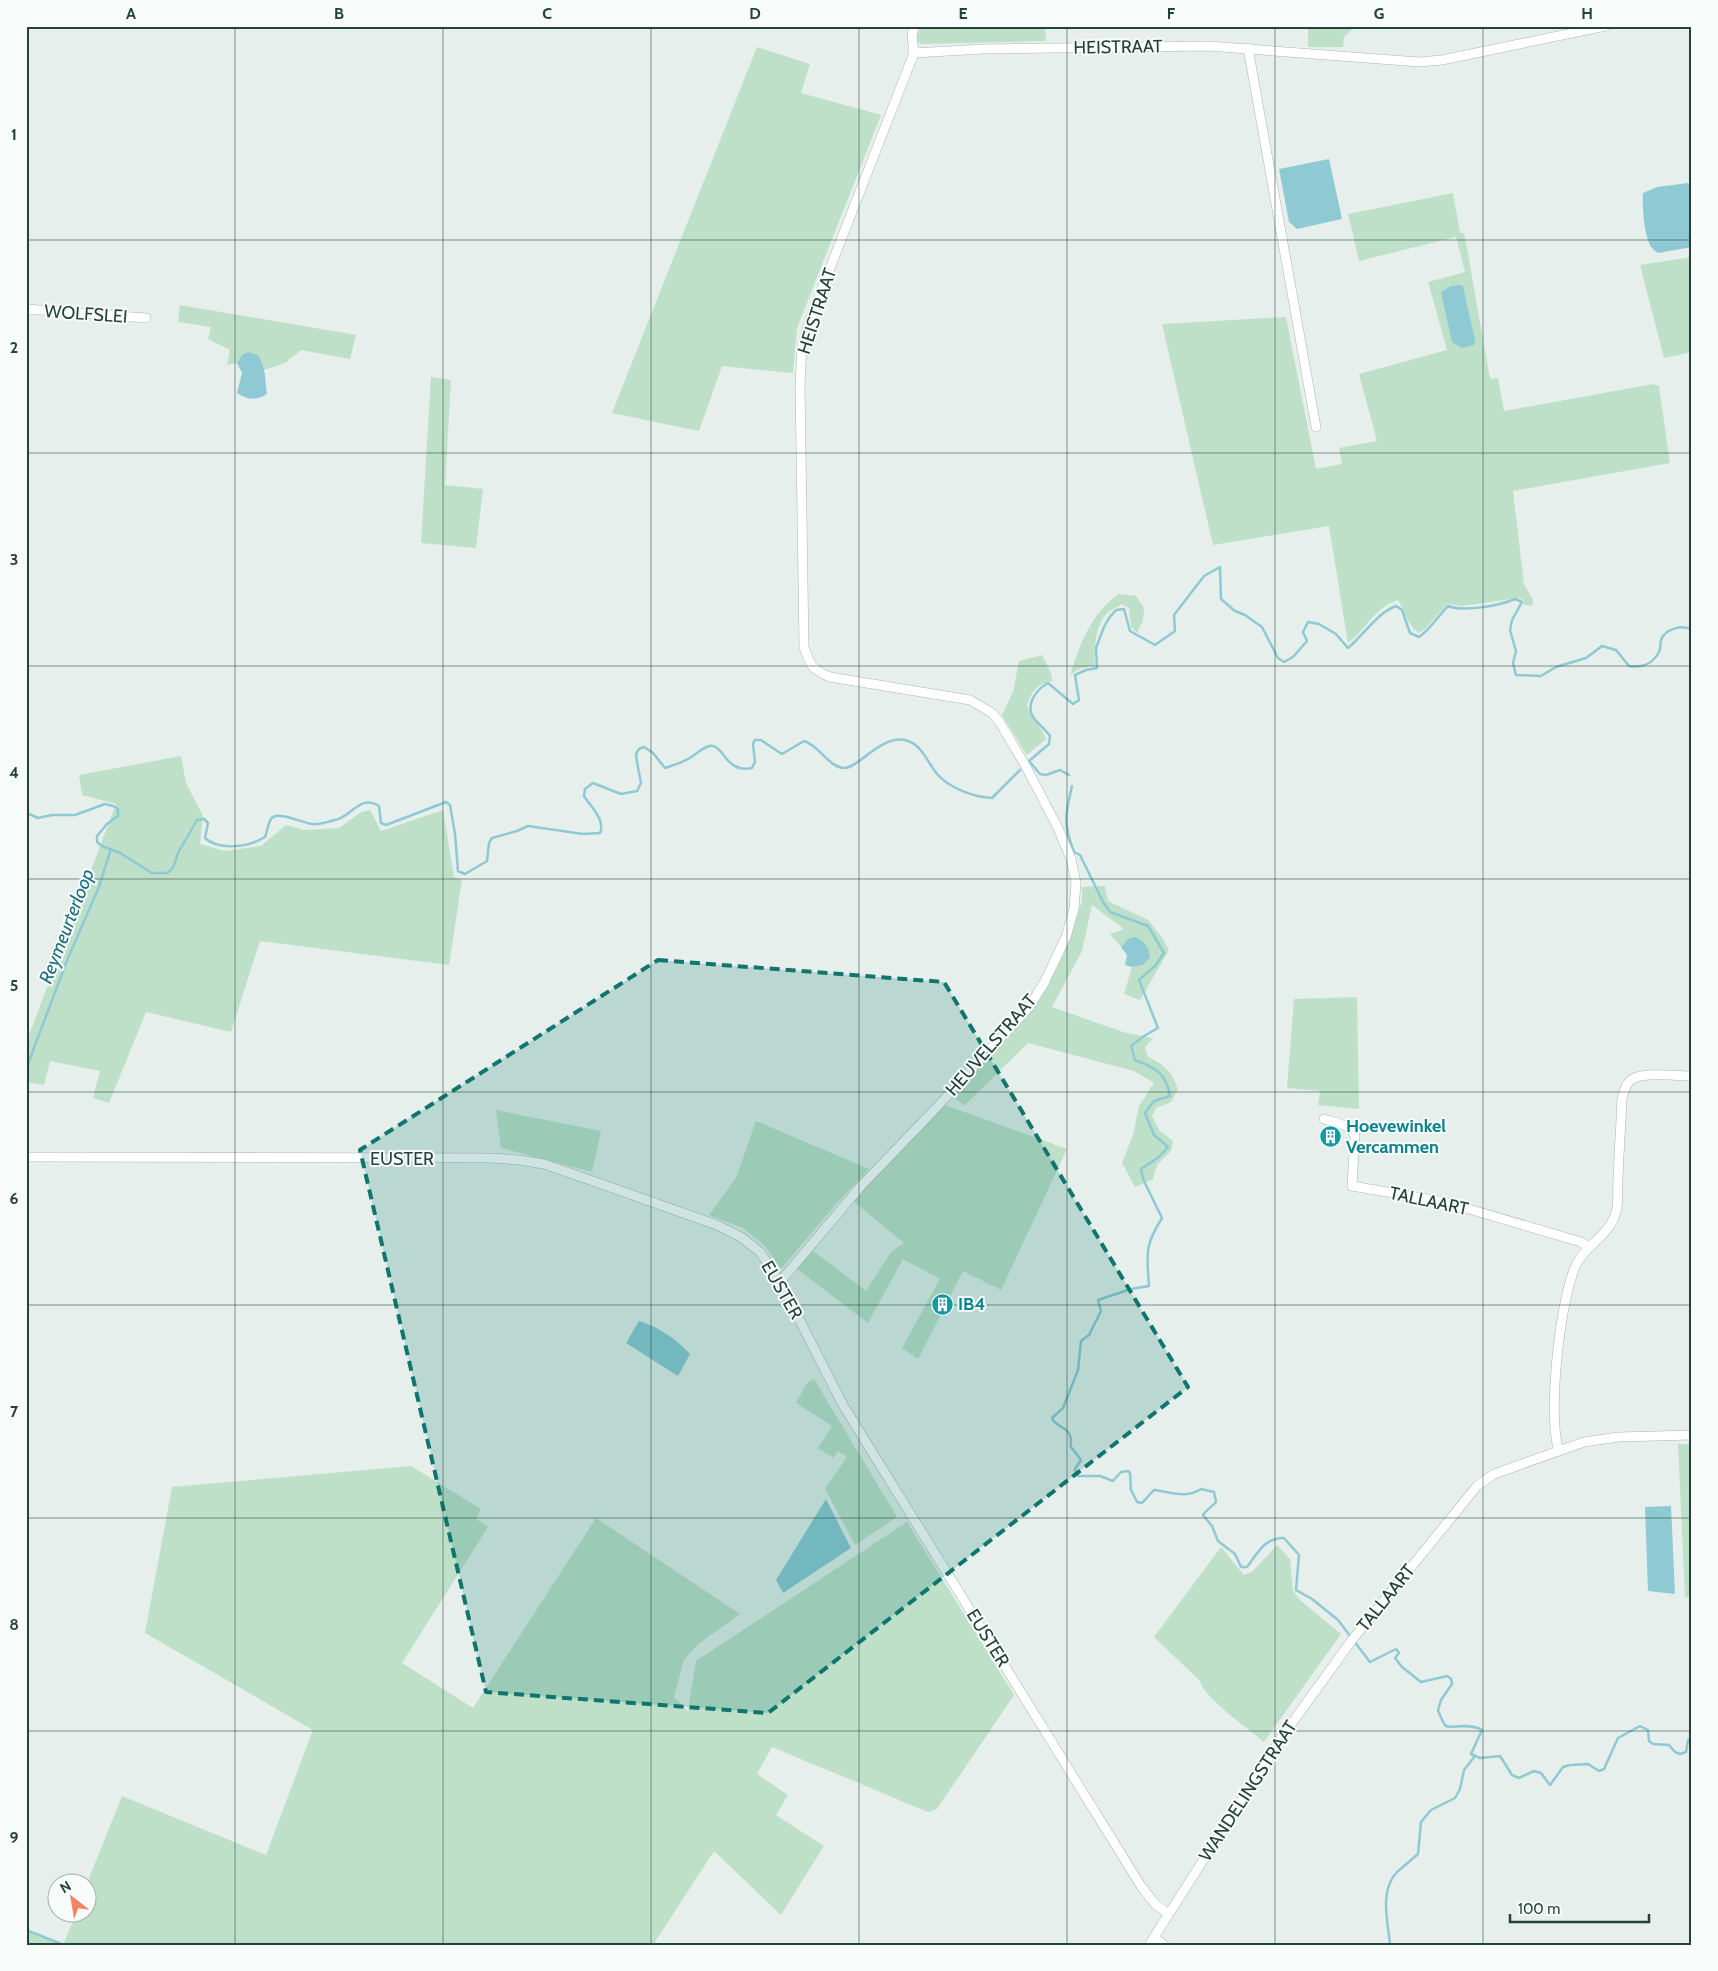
<svg xmlns="http://www.w3.org/2000/svg" width="1718" height="1971" viewBox="0 0 1718 1971" font-family="Cabin,sans-serif">
  <style>
    .green { fill: #bfe0c8 }
    .water { fill: #8ec9d4 }
    .lines { fill: none; stroke-linecap: round; stroke-linejoin: round }
    .stream { stroke: #8ec9d4; stroke-width: 2.5 }
    .minor-casing { stroke: #a8b8b2; stroke-width: 10 }
    .minor { stroke: #fff; stroke-width: 9 }
    .marked { fill: #0f766e; fill-opacity: 0.2; stroke: #0f766e; stroke-width: 4; stroke-dasharray: 10 6; stroke-linejoin: round }
    .grid { fill: none; stroke: #24423a; stroke-width: 1; stroke-opacity: 0.55 }
    .labels { text-anchor: middle; stroke-width: 4; stroke-linejoin: round; paint-order: stroke }
    .street-label { font-size: 18px; fill: #24423a; stroke: #f7fbf9 }
    .culture-label { font-size: 18px; font-weight: bold; fill: #0d838f; stroke: #f7fbf9; text-anchor: start }
    .water-label { font-size: 19px; font-style: italic; fill: #1c6f80; stroke: #f7fbf9 }
    .neatline { fill: none; stroke: #24423a; stroke-width: 2 }
    .grid-label { font-size: 16px; text-anchor: middle; font-weight: bold; fill: #24423a }
  </style>
  <rect width="100%" height="100%" fill="#e6efeb"/>
  <!-- green -->
  <g class="green">
    <path d="M921,26H1045L1046,41L920,44L916,39Z"/>
    <path d="M1308,26H1355L1344,37L1343,47H1308Z"/>
    <path d="M757,47L810,64L801,93L881,115L797,328L793,373L722,366L699,431L612,413Z"/>
    <path d="M1453,193L1460,233H1463L1465,237L1490,379L1498,378L1504,411L1653,384L1659,386L1670,463L1513,491L1524,584L1533,600L1532,606L1524,605L1523,600L1519,598L1462,606L1447,604L1426,628L1419,633C1408,627 1405,611 1398,600C1373,608 1368,628 1348,643L1329,526L1213,545L1162,324L1286,317L1316,469L1342,464L1339,448L1377,441L1359,374L1447,350L1428,282L1465,272L1456,237L1359,261L1348,214Z"/>
    <path d="M1692,257V352L1664,358L1640,265Z"/>
    <path d="M180,305L356,335L350,359L301,350L285,363L264,370L262,360L242,355L237,363L227,365L230,350L208,339L211,327L178,322Z"/>
    <path d="M431,377L451,380L445,485L483,489L476,548L421,543Z"/>
    <path d="M1119,594L1136,596L1144,608L1143,620L1137,633L1131,626L1129,608L1122,604C1118,607 1112,609 1108,612C1095,625 1094,648 1095,665L1079,669L1070,675C1081,643 1090,614 1119,594Z"/>
    <path d="M1042,655L1051,673L1052,681C1037,684 1032,691 1027,705C1031,720 1041,725 1046,739L1027,755L1002,715L1013,692L1019,661Z"/>
    <path d="M181,756L186,783L203,816L200,844L225,851L261,846L286,825L304,830L339,828L361,812L370,810L381,831L443,810L454,877L462,880L449,965L260,941L231,1032L146,1012L109,1103L93,1098L100,1071L50,1061L44,1085L26,1082V1043L116,804L82,795L79,775Z"/>
    <path d="M1105,886L1108,901L1148,920L1161,936L1169,950L1140,1000L1124,994L1132,967L1143,965L1128,939L1121,947L1110,934L1124,929L1092,905L1082,951L1052,1007L1126,1033L1153,1038L1145,1047L1148,1057C1164,1064 1173,1073 1178,1090L1171,1102L1156,1108L1152,1116L1159,1130L1173,1141L1171,1151L1157,1165L1153,1179L1135,1187L1122,1163L1133,1135L1139,1106L1154,1083L1134,1071L1028,1043L965,1105L953,1098L1037,1003L1063,956L1082,901V887Z"/>
    <path d="M1357,997L1359,1109L1318,1105L1320,1091L1287,1088L1294,999Z"/>
    <path d="M945,1105L1067,1149L1001,1290L963,1271L918,1359L902,1348L940,1279L903,1259L868,1323L797,1269L813,1251L866,1291L891,1252L904,1243L853,1201Z"/>
    <path d="M496,1110L601,1131L592,1172L501,1148Z"/>
    <path d="M756,1121L869,1169L836,1204L781,1269L765,1246L743,1228L709,1215L736,1178Z"/>
    <path d="M814,1379L897,1517L855,1545L825,1489L847,1457L838,1451L833,1458L818,1448L832,1426L796,1403L807,1383Z"/>
    <path d="M1678,1444H1692V1597H1685Z"/>
    <path d="M411,1466L481,1509L476,1519L488,1527L402,1663L473,1708L596,1518L740,1614L697,1645L684,1660L674,1697L688,1711L696,1661L907,1522L1014,1695L937,1809L928,1812L772,1747L757,1774L788,1795L776,1815L824,1846L781,1915L714,1851L653,1945H63L76,1914H88L87,1883L122,1796L266,1855L313,1730L145,1633L172,1487Z"/>
    <path d="M1277,1545L1290,1559L1293,1591L1301,1601L1341,1634L1264,1742C1250,1730 1203,1697 1200,1681L1154,1637L1221,1547L1244,1575L1253,1571Z"/>
    <path d="M26,1930L60,1945H26Z"/>
  </g>
  <!-- water -->
  <g class="water">
    <path d="M1329,159L1342,219L1297,229L1289,222L1279,169Z"/>
    <path d="M1688,183L1692,187V247L1658,253C1656,252 1654,250 1652,248C1644,239 1642,205 1643,193L1657,187Z"/>
    <path d="M1460,285L1463,286L1475,341L1474,345L1462,348L1452,342L1441,292L1451,286Z"/>
    <path d="M248,352L258,355C266,366 265,381 267,394C255,401 248,400 237,393L242,373L237,363L242,355Z"/>
    <path d="M1135,937C1145,942 1148,945 1150,957L1143,965L1132,967L1125,965L1127,955L1121,947L1128,939Z"/>
    <path d="M639,1321C660,1328 675,1338 690,1354L678,1376L626,1343Z"/>
    <path d="M826,1499L851,1548L783,1593L776,1580Z"/>
    <path d="M1671,1506L1675,1594L1648,1591L1645,1507Z"/>
  </g>
  <g class="lines">
    <!-- stream -->
    <g class="stream">
      <path d="M1069,775L1060,770L1046,775L1040,774L1029,761L1049,744L1050,736C1046,730 1036,722 1033,717C1025,704 1037,689 1048,683L1073,704L1079,700L1075,675L1086,670L1097,668L1096,648L1104,627L1109,618L1116,610L1124,609L1130,631L1155,645L1175,631L1174,615L1204,576L1220,567L1221,599L1235,611L1245,615L1262,627L1278,658L1284,662L1293,657L1307,641L1303,632L1308,622L1319,624L1336,634L1348,648C1364,635 1377,613 1396,606L1402,610L1410,633L1419,637C1431,629 1438,616 1448,606C1463,612 1499,606 1515,599L1522,602L1512,620L1510,630L1516,651L1513,663L1516,675L1541,676L1556,667L1586,658L1602,646L1616,650L1629,666C1642,668 1652,665 1659,652C1661,648 1660,644 1661,640C1665,629 1682,624 1692,630"/>
      <path d="M1072,786C1065,816 1063,823 1074,852L1080,855L1103,902L1110,912L1148,926L1164,953L1155,966L1139,980L1158,1028L1144,1036L1131,1046L1135,1060C1156,1068 1166,1073 1170,1096L1154,1101L1145,1113L1154,1135L1168,1147L1159,1157L1141,1169L1143,1179L1162,1218C1144,1246 1147,1255 1149,1286L1131,1289L1098,1300L1101,1311L1089,1335L1081,1341L1078,1370L1063,1408L1052,1418C1055,1427 1070,1427 1071,1439C1071,1441 1070,1444 1071,1447L1081,1460L1075,1469L1076,1473L1078,1476H1100L1113,1481L1121,1472L1128,1471L1130,1473L1131,1490L1137,1502L1142,1503L1154,1490C1171,1492 1186,1499 1201,1489L1214,1492L1216,1502C1212,1507 1206,1510 1203,1515L1212,1526L1218,1541L1235,1554L1241,1567H1247C1257,1554 1265,1537 1284,1538L1299,1555L1296,1590L1312,1599L1338,1620L1370,1662L1396,1649L1399,1653L1395,1658L1402,1667L1421,1682L1447,1676L1451,1679L1452,1684L1441,1700L1438,1710C1440,1715 1442,1722 1446,1726C1449,1729 1470,1722 1482,1730L1471,1754L1480,1758L1500,1756L1512,1775L1519,1778L1534,1771L1541,1773L1550,1785L1563,1767L1570,1765L1588,1764L1599,1771L1604,1769L1618,1738L1640,1726L1648,1730L1649,1741L1653,1744L1669,1745L1675,1752L1680,1754L1686,1752L1688,1740L1692,1737"/>
      <path d="M26,811L29,814L38,818L52,815H75L105,804L113,806L118,809V816L107,824L97,836V842L102,846L120,853L152,873H167L173,868L178,853L197,820L204,819L208,823L205,838C219,851 249,847 265,837C267,832 268,824 271,819C277,810 303,823 312,824C319,825 327,822 335,820C351,817 360,794 379,806L381,823L386,825L446,802L450,805L455,834L458,871L465,874L487,861L489,843L492,838L517,831L528,826L583,834L600,833C606,820 590,806 584,796L585,789L593,783L621,794L637,791L641,783L637,762L636,754L639,749L644,747L653,753L665,768C673,765 681,763 688,759C694,756 702,748 709,746C724,743 725,774 752,768L755,762L753,744L755,740H761L782,754L804,741C819,745 828,767 844,768C858,769 883,732 908,741C923,746 928,764 938,775C951,789 974,797 992,798L1020,770"/>
      <path d="M26,1069L68,958L99,887L111,849"/>
      <path d="M26,1930L64,1945"/>
      <path d="M1390,1945C1388,1921 1379,1891 1397,1872C1404,1866 1411,1860 1418,1854L1421,1822L1431,1810L1455,1798L1460,1789L1464,1770L1475,1756"/>
    </g>
    <defs>
      <g id="minor">
        <path d="M914,26L912,36L914,53"/>
        <path d="M1248,48L1316,427"/>
        <path d="M914,53L982,49L1208,46L1419,62L1442,60L1606,26"/>
        <path d="M26,309L146,318"/>
        <path d="M1324,1119C1335,1123 1350,1124 1355,1136L1352,1186L1445,1202L1581,1242L1588,1247"/>
        <path d="M26,1157L491,1158L520,1160L544,1164L607,1186L717,1225L741,1237L760,1252L780,1282L843,1405L1141,1886L1155,1904L1169,1914"/>
        <path d="M780,1282L861,1186L938,1106L1029,1007L1044,983L1066,937L1074,909L1076,883L1071,859L1058,828L1025,765L999,721L992,713L970,700L830,677C812,670 810,665 804,647L800,385L802,346L809,322L914,53"/>
        <path d="M1559,1451C1547,1416 1560,1296 1577,1263C1588,1243 1610,1235 1616,1212C1619,1202 1617,1189 1618,1178C1619,1151 1621,1125 1622,1098C1624,1091 1626,1084 1631,1080C1641,1071 1678,1076 1692,1076"/>
        <path d="M1154,1937L1164,1945"/>
        <path d="M1149,1945L1284,1734L1352,1640L1477,1486L1494,1474L1584,1442L1619,1437L1692,1435"/>
      </g>
    </defs>
    <!-- minor casing -->
    <use href="#minor" class="minor-casing"/>
    <!-- minor -->
    <use href="#minor" class="minor"/>
  </g>
  <!-- marked area -->
  <path class="marked" d="M658,960L944,982L1188,1387L768,1713L486,1692L360,1150Z"/>
  <!-- grid -->
  <path class="grid" d="M235,26V1945M443,26V1945M651,26V1945M859,26V1945M1067,26V1945M1275,26V1945M1483,26V1945M26,240H1692M26,453H1692M26,666H1692M26,879H1692M26,1092H1692M26,1305H1692M26,1518H1692M26,1731H1692"/>
  <!-- icons -->
  <defs>
    <symbol id="building-disc" viewBox="-11 -11 22 22"><circle r="9.5" fill="#0f9aa8" stroke="#f7fbf9"/><path d="M-4-6H4V6H1V3H-1V6H-4ZM-2.5-4.3h1.7v1.8h-1.7ZM.8-4.3h1.7v1.8H.8ZM-2.5-1h1.7V.8h-1.7ZM.8-1h1.7V.8H.8Z" fill="#fff"/></symbol>
  </defs>
  <g fill-rule="evenodd">
    <use href="#building-disc" x="1318" y="1124" width="25" height="25"/>
    <use href="#building-disc" x="930" y="1292" width="25" height="25"/>
  </g>
  <g class="labels">
    <!-- street labels -->
    <g class="street-label">
      <text transform="translate(1118 47) rotate(-1)" y="6">HEISTRAAT</text>
      <text transform="translate(817 311) rotate(-72)" y="6">HEISTRAAT</text>
      <text transform="translate(86 314) rotate(4)" y="6">WOLFSLEI</text>
      <text transform="translate(991 1045) rotate(-49)" y="6">HEUVELSTRAAT</text>
      <text x="402" y="1165">EUSTER</text>
      <text transform="translate(1429 1201) rotate(12)" y="6">TALLAART</text>
      <text transform="translate(782 1290) rotate(60)" y="6">EUSTER</text>
      <text transform="translate(1386 1598) rotate(-51)" y="6">TALLAART</text>
      <text transform="translate(988 1638) rotate(58)" y="6">EUSTER</text>
      <text transform="translate(1248 1791) rotate(-57)" y="6">WANDELINGSTRAAT</text>
    </g>
    <!-- culture labels -->
    <g class="culture-label">
      <text x="1346" y="1132">Hoevewinkel<tspan x="1346" dy="21">Vercammen</tspan></text>
      <text x="958" y="1310">IB4</text>
    </g>
    <!-- water labels -->
    <g class="water-label">
      <text transform="translate(66 926) rotate(-69)" y="7">Reymeurterloop</text>
    </g>
  </g>
  <!-- border -->
  <rect width="1718" height="1971" fill="none" stroke="#f7fbf9" stroke-width="55"/>
  <!-- north arrow -->
  <g transform="translate(72 1898) rotate(329)"><circle r="24" fill="#f7fbf9" stroke="#a3b1ad"/>
  <path d="M0-4L9 19L0 12L-9 19Z" fill="#f4845f"/>
  <text y="-8" font-size="14" font-weight="bold" text-anchor="middle" fill="#24423a">N</text>
  </g>
  <!-- scale -->
  <path d="M1510 1914v8h139v-8" fill="none" stroke="#24423a" stroke-width="2.5"/>
  <text x="1518" y="1914" font-size="15" fill="#24423a" stroke="#f7fbf9" stroke-width="4" paint-order="stroke">100 m</text>
  <rect x="28" y="28" width="1662" height="1916" class="neatline"/>
  <g class="grid-label">
    <text x="131" y="19">A</text>
    <text x="339" y="19">B</text>
    <text x="547" y="19">C</text>
    <text x="755" y="19">D</text>
    <text x="963" y="19">E</text>
    <text x="1171" y="19">F</text>
    <text x="1379" y="19">G</text>
    <text x="1587" y="19">H</text>
    <text x="14" y="140">1</text>
    <text x="14" y="353">2</text>
    <text x="14" y="565">3</text>
    <text x="14" y="778">4</text>
    <text x="14" y="991">5</text>
    <text x="14" y="1204">6</text>
    <text x="14" y="1417">7</text>
    <text x="14" y="1630">8</text>
    <text x="14" y="1843">9</text>
  </g>
</svg>
